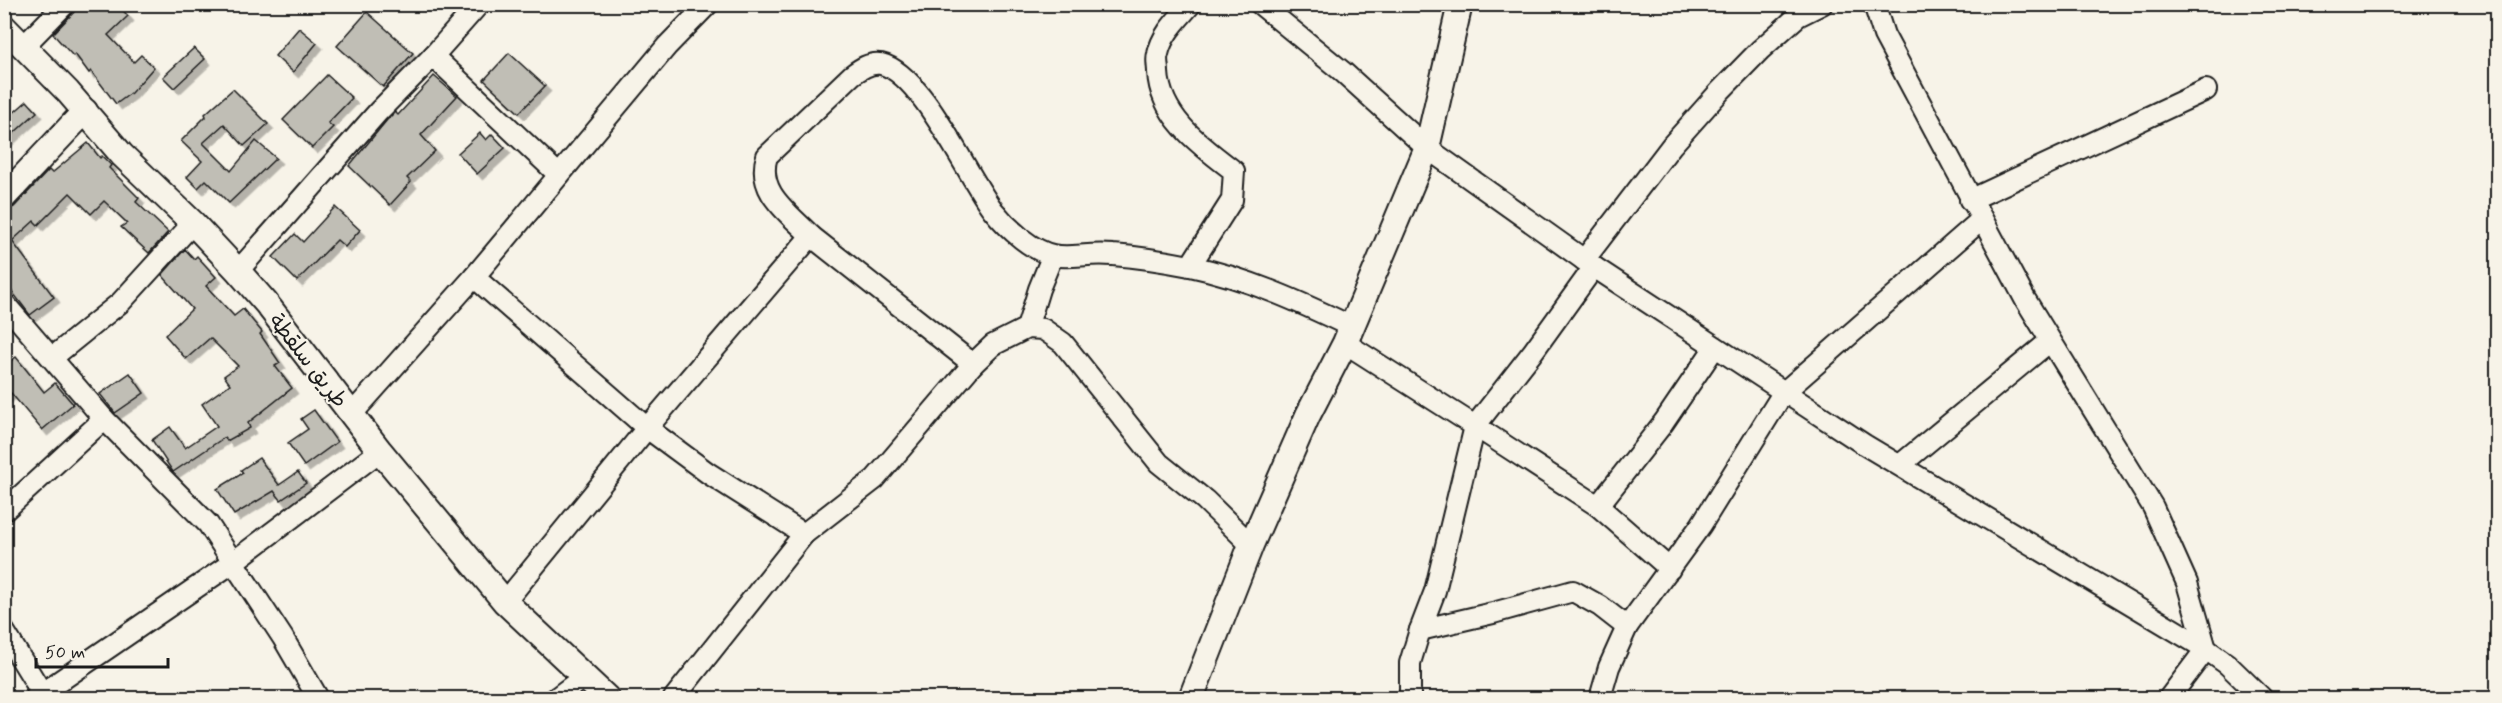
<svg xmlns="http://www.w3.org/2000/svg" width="2502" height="703" viewBox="0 0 2502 703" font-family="Mynerve,'Playpen Sans Arabic',sans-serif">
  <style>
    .building { fill: #c0beb5; stroke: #1c1c1c; stroke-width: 1.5; filter: url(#shadow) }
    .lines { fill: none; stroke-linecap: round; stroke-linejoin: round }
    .minor-casing { stroke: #1c1c1c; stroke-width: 24 }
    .tertiary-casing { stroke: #1c1c1c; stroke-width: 28 }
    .minor { stroke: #f7f3e8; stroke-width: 20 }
    .tertiary { stroke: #f7f3e8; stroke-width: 24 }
    .labels { text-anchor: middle; stroke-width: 4.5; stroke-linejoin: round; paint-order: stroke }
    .street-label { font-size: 22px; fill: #1c1c1c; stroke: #f7f3e8 }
  </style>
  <defs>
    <filter id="shadow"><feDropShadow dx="5.5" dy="5.5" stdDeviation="0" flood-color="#0004"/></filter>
  </defs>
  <rect width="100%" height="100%" fill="#f7f3e8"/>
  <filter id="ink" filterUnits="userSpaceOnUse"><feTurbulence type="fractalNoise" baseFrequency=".0167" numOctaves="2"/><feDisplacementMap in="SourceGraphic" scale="12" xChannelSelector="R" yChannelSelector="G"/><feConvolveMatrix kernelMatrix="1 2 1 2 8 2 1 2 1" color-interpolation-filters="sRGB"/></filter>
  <g filter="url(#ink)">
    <!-- building -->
    <g class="building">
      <path d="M77,4H117L128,16L108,35L134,62L141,55L154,67L131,93L116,104L91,71L89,73L75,54L73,56L53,34L74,12Z"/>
      <path d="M367,12L413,53L383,87L337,46Z"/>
      <path d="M299,28L317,43L293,72L275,56Z"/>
      <path d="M194,48L205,59L174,88L163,77Z"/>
      <path d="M509,53L545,86L519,113L484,80Z"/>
      <path d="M327,75L352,98L328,123L333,127L312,148L283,120Z"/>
      <path d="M434,76L457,96L421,135L435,151L407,178L411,182L390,205L349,166L387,120L395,112L398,115Z"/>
      <path d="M233,89L268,124L244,146L224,124L203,143L231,171L256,141L276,158L229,203L206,180L198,188L187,177L202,161L181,141L206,116L205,114Z"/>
      <path d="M27,101L37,112L4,142V121Z"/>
      <path d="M480,133L486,140L492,134L505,148L477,174L458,153Z"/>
      <path d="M88,143L100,158L102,156L111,165L109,168L139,198L136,202L168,232L149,253L121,227L127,223L104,201L91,214L70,193L38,225L34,221L12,241L54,297L30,315L4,281V211L14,207L49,170L52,173Z"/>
      <path d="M335,207L360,230L345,247L337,240L297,281L273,257L295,234L303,242Z"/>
      <path d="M185,249L194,259L197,256L216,277L206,286L234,316L243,309L262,332L260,334L280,363L275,366L292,388L248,423L250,428L227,441L225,437L173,472L152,440L170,427L185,448L217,426L202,404L230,384L224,376L238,366L210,338L186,359L165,335L192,309L162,275Z"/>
      <path d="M16,357L44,392L55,383L73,404L42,430L11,393L4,398V366Z"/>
      <path d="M130,373L144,393L115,413L100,394Z"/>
      <path d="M314,410L337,442L304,466L288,443L308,429L301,419Z"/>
      <path d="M259,458L279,485L298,472L306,483L281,500L274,491L234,515L217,489L243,473L241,470Z"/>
    </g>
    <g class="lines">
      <defs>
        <g id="minor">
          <path d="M1260,4L1343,72L1427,148L1594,267L1865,445L2206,649L2227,664L2262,698"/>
          <path d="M1874,4L1884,35L2025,299L2153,507L2187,583L2206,649L2169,698"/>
          <path d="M24,46L65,4"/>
          <path d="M433,56L479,4"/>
          <path d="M1970,200L2206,90"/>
          <path d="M811,236C788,212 756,192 767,156L852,75C860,69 870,62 881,64C922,73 967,176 993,210C1001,220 1012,231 1022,239C1059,268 1074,251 1113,255C1138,257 1165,261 1190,266C1247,278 1300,302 1352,327"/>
          <path d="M1584,260L1672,145L1721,90L1760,50L1798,16L1822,4"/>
          <path d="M1190,266L1232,200L1234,171C1201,146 1160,117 1158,72C1158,66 1156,59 1158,54C1162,34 1178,19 1191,4"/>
          <path d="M1594,267L1532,353L1475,426L1598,506L1670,569"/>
          <path d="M238,271L378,112L433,56L559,175"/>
          <path d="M474,277L647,428L708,473L804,534"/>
          <path d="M4,303L104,419L208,524L283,638L318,698"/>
          <path d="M1027,328L1039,289L1052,257"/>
          <path d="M1345,343L1475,426L1435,591L1420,630L1410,663V698"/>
          <path d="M53,357L121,302L193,223"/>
          <path d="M351,415L474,277L667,46L708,4"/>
          <path d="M1900,465L2050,341"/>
          <path d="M1598,506L1664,422L1715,347"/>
          <path d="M4,511L104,419"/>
          <path d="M505,602L647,428L811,236L973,364"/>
          <path d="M1420,630L1493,613L1573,591L1600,606L1627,627"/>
          <path d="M4,631L42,693"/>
          <path d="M35,698L232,563L380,451"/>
          <path d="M556,698L584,677"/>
          <path d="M674,698L804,534L875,479L973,364L993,345L1027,328L1043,329L1063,343L1159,463L1205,500L1251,545"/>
          <path d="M1600,698L1609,667L1627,627L1701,525L1783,393L1981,220"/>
        </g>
        <g id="tertiary">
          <path d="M4,27L68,92L122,155L193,223L238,271L266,303L380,451L505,602L607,698"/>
          <path d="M4,197L85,111"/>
          <path d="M1191,698L1251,545L1308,415L1345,343L1427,148L1460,4"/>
        </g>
      </defs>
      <!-- minor casing -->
      <use href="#minor" class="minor-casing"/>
      <!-- tertiary casing -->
      <use href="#tertiary" class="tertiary-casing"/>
      <!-- minor -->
      <use href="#minor" class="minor"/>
      <!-- tertiary -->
      <use href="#tertiary" class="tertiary"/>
    </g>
  </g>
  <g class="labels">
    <!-- street labels -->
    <g class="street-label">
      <text transform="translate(309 360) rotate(52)" y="8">طريق سلقطة</text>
    </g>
  </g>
  <!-- margin -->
  <rect width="2502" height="703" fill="none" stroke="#f7f3e8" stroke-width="24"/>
  <rect x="12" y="12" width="2478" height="679" fill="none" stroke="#1c1c1c" stroke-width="2" filter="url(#ink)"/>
  <!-- scale -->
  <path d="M36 658v9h132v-9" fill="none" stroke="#1c1c1c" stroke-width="3"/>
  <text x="45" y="658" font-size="18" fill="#1c1c1c" stroke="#f7f3e8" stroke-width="4.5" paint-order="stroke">50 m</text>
</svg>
